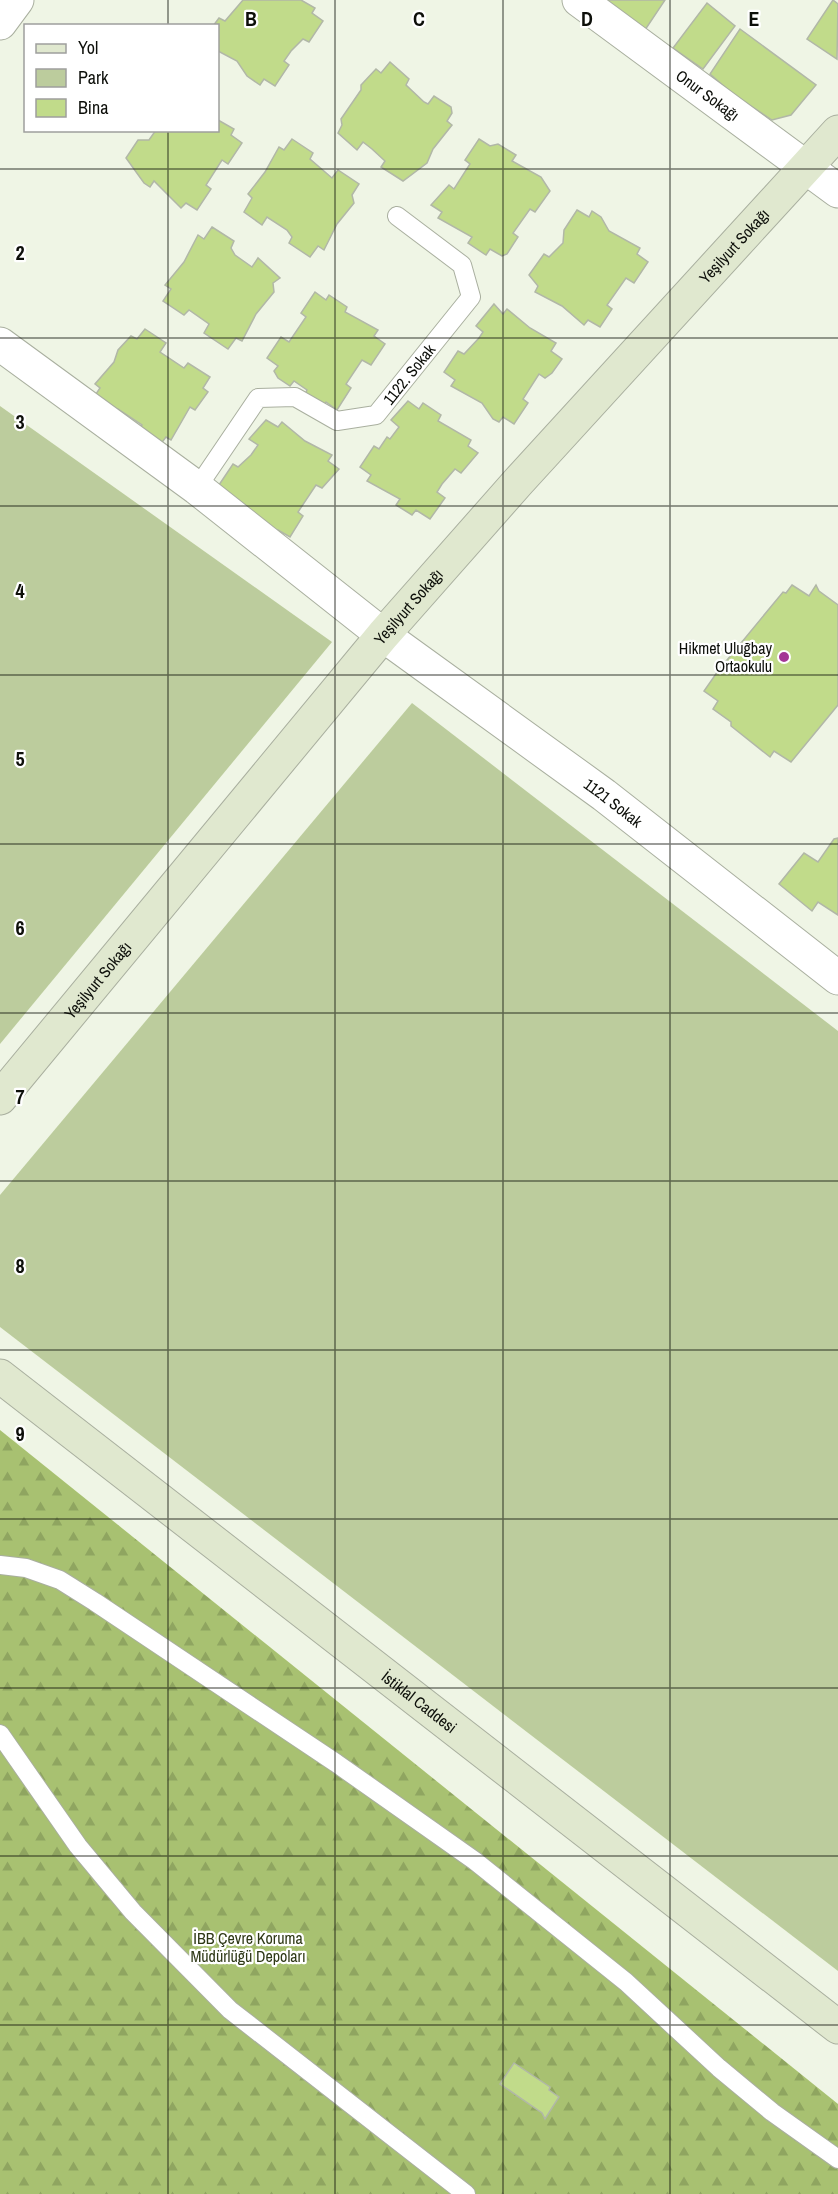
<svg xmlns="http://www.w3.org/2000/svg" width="838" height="2194" viewBox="0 0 838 2194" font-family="'Archivo Narrow',sans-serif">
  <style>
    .green { fill: #bccc9d }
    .forest { fill: url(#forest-firs) }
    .building { fill: #c1db8a; stroke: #b1b7a7; stroke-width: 1.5 }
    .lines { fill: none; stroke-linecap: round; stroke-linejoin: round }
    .lane-casing { stroke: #a9af9f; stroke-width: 20 }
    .street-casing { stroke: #a9af9f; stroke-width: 35 }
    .secondary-casing { stroke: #a9af9f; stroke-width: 35 }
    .lane { stroke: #fff; stroke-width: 18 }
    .street { stroke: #fff; stroke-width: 33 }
    .secondary { stroke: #e0e8cf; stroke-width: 33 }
    .grid { fill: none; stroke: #0d0f0a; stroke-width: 1.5; stroke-opacity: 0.55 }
    .poi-dot { fill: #a43796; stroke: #fff; stroke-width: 2 }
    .labels { text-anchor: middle; stroke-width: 4.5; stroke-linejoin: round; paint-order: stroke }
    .street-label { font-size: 16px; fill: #0d0f0a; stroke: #fff }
    .poi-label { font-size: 16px; fill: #0d0f0a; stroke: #fff; text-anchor: end }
    .park-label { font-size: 16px; fill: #2e3816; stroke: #fff }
    .grid-label { font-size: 20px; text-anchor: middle; font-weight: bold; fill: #0d0f0a; stroke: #fff; stroke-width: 4.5; stroke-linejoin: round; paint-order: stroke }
  </style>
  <defs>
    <pattern id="forest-firs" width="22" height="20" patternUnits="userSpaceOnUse" patternTransform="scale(1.5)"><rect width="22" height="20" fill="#a8c171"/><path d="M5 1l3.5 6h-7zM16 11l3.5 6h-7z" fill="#8fa560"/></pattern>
  </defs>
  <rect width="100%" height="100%" fill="#eff5e5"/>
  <!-- green -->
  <g class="green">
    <path d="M0,406L332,642L0,1044Z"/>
    <path d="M412,703L838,1031V1971L0,1327V1195Z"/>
  </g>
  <!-- forest -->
  <path class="forest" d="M0,1430L838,2104V2194H0Z"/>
  <!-- building -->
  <g class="building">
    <path d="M243,0H301L315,8L312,13L323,21L309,42L303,39L291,51L284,61L289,65L275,86L264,79L260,85L247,76L237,61L218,51V26H213L219,18L225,21Z"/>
    <path d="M609,0H665L645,30L606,4Z"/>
    <path d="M833,0L838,4L837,59L807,39Z"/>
    <path d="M707,3L735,26L703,69L673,48Z"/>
    <path d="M740,29L816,85L791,115L772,120L733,94L710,74Z"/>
    <path d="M390,62L409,79L406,85L424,102L428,104L434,96L451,107L452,113L447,121L452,125L433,149L427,163L403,181L381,167L385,161L372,149L363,142L357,150L338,133L342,125L341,119L361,90V85L376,69L381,73Z"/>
    <path d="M218,120L234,129L231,135L242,143L228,164L222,160L206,185L211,189L197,210L186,203L181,208L154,181L150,187L144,183L126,158L138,140H149L156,130H218Z"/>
    <path d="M292,139L313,153L310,159L332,178L338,170L359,184L352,195L354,203L337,224L324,250L318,246L310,257L289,243L292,237L287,230L267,217L262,225L244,212L252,198L248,194L265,172L279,147L284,150Z"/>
    <path d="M479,139L490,146L498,144L516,155L512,161L541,177L550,191L535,212L530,209L513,233L518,237L507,254L502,256L490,249L486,255L468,243L472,237L438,218L442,212L431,205L449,185L454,189L470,164L465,160Z"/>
    <path d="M577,210L589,217L592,211L601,217L609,231L640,248L637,254L648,262L634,283L626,278L607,305L612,309L600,327L588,320L584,325L562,306L535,292L538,286L529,275L544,254L549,257L563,243L564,230Z"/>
    <path d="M212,227L234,241L231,248L235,255L252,267L258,258L280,278L273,283L274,292L256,314L242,341L236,338L228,349L204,333L209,324L189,310L184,315L163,301L171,289L165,285L184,262L198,235L204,239Z"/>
    <path d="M315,292L326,300L329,295L347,307L345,312L378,330L374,336L385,344L371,365L362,360L346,384L351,388L337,410L326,402L322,408L304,396L307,390L294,381L290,386L278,378L274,371L278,366L267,358L281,337L289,342L306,317L301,313Z"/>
    <path d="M494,304L503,314L507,309L530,328L556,343L551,351L562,359L552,373L545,378L539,374L523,399L528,403L514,424L503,417L499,422L493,419L482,403L451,386L455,380L444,372L458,351L464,354L479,338L483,332L476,326Z"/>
    <path d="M145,329L166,343L160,352L184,368L188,363L210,377L203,388L208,392L195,410L190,407L171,440L166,437L157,449L136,434L142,425L118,409L114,415L92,400L100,388L95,384L114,362L118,350L131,336L137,339Z"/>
    <path d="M408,401L419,409L423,403L441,415L438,421L471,440L468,446L478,453L461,473L455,469L442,484L437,492L445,498L430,519L416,510L412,515L396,505L400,499L367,481L371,475L360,467L374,446L379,449L387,437L390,439L399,427L391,420Z"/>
    <path d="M266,420L278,427L282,422L305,441L332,455L328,461L339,469L322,488L316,485L298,512L303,516L290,537L278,530L274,535L219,485L233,464L238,467L251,455L258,445L249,439Z"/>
    <path d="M792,585L809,596L816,585L819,591L838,605V705L791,762L774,751L770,757L731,726V722L713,709L718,701L704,691L718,671L783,592L786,593Z"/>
    <path d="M838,838V915L818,902L812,911L779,884L804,853L818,862L834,839Z"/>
    <path d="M514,2063L550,2087L549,2090L559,2097L545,2119L542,2113L500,2084Z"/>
  </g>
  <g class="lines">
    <defs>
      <g id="lane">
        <path id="s1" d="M197,488L258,398L295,397L337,421L376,415L471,297L462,265L397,216"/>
        <path d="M0,1565L26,1568L60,1580L95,1602L336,1763L475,1861L626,1982L719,2068L772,2112L838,2159"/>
        <path d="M0,1734L78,1846L133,1912L230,2010L466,2194"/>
      </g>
      <g id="street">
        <path id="s2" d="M579,0L838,191"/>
        <path d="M0,23L17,0"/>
        <path id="s3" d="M0,344L197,488L383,635L604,795L838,978"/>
      </g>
      <g id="secondary">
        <path id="s4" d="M0,1098L383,635L518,482L838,132"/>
        <path id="s5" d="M0,1376L838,2027"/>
      </g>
    </defs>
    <!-- lane casing -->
    <use href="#lane" class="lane-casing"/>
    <!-- street casing -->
    <use href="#street" class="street-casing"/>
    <!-- secondary casing -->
    <use href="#secondary" class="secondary-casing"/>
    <!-- lane -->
    <use href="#lane" class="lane"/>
    <!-- street -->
    <use href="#street" class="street"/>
    <!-- secondary -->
    <use href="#secondary" class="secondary"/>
  </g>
  <!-- grid -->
  <path class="grid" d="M168,0V26M335,0V2194M503,0V2194M670,0V2194M168,130V2194M0,169H838M0,338H838M0,506H838M0,675H838M0,844H838M0,1013H838M0,1181H838M0,1350H838M0,1519H838M0,1688H838M0,1856H838M0,2025H838"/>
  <!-- markers -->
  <circle class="poi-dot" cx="784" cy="657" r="6"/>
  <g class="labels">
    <!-- street labels -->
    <g class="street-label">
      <text dy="6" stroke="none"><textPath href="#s2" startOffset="160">Onur Sokağı</textPath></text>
      <text dy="6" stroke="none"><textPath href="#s4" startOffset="1125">Yeşilyurt Sokağı</textPath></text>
      <text dy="6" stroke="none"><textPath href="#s1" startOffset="286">1122. Sokak</textPath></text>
      <text dy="6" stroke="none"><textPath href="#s4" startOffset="639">Yeşilyurt Sokağı</textPath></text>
      <text dy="6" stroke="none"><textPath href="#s3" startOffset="766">1121 Sokak</textPath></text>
      <text dy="6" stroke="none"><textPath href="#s4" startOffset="153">Yeşilyurt Sokağı</textPath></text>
      <text dy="6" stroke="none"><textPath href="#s5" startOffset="531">İstiklal Caddesi</textPath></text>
    </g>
    <!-- poi labels -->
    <g class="poi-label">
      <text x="772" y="654">Hikmet Uluğbay<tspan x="772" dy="18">Ortaokulu</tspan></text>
    </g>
    <!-- park labels -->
    <g class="park-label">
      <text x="248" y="1944">İBB Çevre Koruma<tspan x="248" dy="18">Müdürlüğü Depoları</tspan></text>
    </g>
  </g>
  <g class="grid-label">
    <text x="251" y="26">B</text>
    <text x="419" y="26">C</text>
    <text x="587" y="26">D</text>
    <text x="754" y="26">E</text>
    <text x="20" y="260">2</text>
    <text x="20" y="429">3</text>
    <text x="20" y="598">4</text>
    <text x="20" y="766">5</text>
    <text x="20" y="935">6</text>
    <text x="20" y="1104">7</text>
    <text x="20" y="1273">8</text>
    <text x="20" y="1441">9</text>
  </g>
  <!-- legend -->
  <rect x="24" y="24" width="195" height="108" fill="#ffffff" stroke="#9e9f9d" stroke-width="1.5"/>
  <rect x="36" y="44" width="30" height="9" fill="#e0e8cf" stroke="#9e9f9d" stroke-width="1.5"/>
  <text x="78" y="54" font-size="18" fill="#0d0f0a">Yol</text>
  <rect x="36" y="69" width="30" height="18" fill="#bccc9d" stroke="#9e9f9d" stroke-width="1.5"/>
  <text x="78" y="84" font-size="18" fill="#0d0f0a">Park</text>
  <rect x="36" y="99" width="30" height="18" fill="#c1db8a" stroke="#9e9f9d" stroke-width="1.5"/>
  <text x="78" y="114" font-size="18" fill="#0d0f0a">Bina</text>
</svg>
